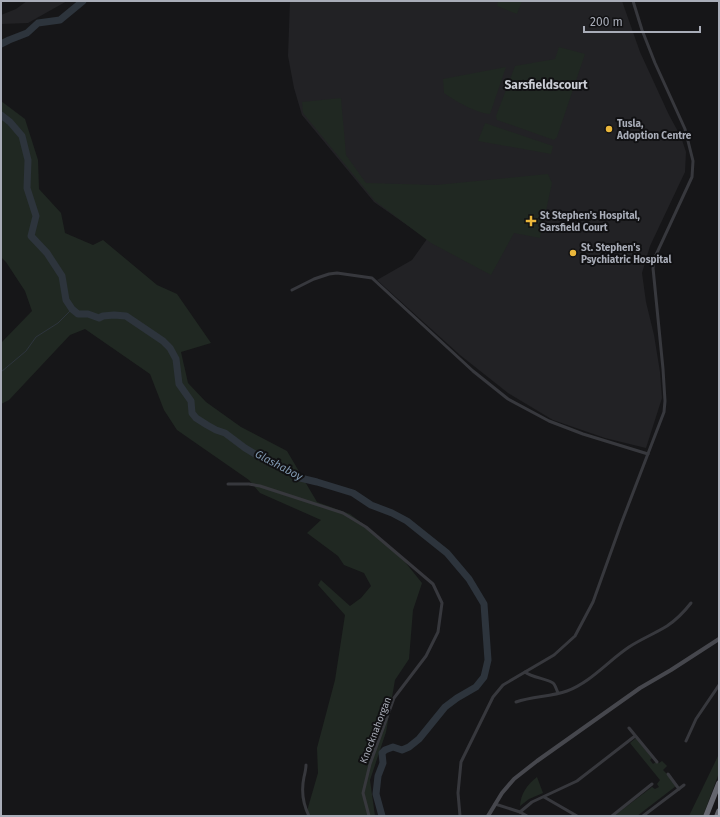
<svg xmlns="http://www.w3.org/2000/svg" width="720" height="817" viewBox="0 0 720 817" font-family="'Fira Sans',sans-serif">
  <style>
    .built { fill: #222225 }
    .green { fill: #202822 }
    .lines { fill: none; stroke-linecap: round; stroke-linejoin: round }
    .stream { stroke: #2d343c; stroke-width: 1 }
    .river { stroke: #2d343c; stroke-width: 7 }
    .street { stroke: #37383d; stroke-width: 3 }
    .secondary { stroke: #46474d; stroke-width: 4 }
    .highway { stroke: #64666e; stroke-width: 5.5 }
    .poi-dot { fill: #ebb73b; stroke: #111113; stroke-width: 1.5 }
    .labels { text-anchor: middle; stroke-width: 4; stroke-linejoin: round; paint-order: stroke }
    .poi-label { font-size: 10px; font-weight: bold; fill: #a9adb8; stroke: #111113; text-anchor: start }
    .street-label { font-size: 10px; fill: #a9adb8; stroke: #111113 }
    .water-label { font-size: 11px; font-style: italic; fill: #8199b1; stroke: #111113 }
    .quarter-label { font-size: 12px; font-weight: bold; fill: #caccd4; stroke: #111113 }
  </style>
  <rect width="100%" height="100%" fill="#161618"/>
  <!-- built -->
  <g class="built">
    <path d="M27,1H67L28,23L1,24V15L16,9Z"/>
    <path d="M290,1H622L640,52L669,115L681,137L686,152L685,172L650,246L642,273L646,302L654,335L660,372L662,398L646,448L605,438L553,420L508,393L460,355L377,280L412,260L427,239L374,202L302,115L294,88L288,56Z"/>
  </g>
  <!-- green -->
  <g class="green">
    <path d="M498,1H522L517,14L497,6Z"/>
    <path d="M559,47L585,54L557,137L554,140L497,120L496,116L515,66L555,59Z"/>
    <path d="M506,67L490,114C476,113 455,101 444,93L443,79Z"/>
    <path d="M341,98L346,155L366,183L436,185L548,174L552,183L540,238L514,233L491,275L431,243L375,201L303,113L302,102Z"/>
    <path d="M1,101L25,119L38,160L39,189L61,213L65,233L93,245L103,240L157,285L177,294L211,343L181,352L188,383L206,402L241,427L287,451L317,502L350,514L371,530L405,562L422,583L413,610L409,659L395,680L386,732L370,780L375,816H311L307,811L318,773L317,748L335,680L345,615L318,585L321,580L350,606L361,598L371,586L364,573L344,565L338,556L307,533L321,520L260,493L249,480L177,430L164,410L150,374L85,329L70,335L9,400L1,404V343L32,311L25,291L6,262L1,257Z"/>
    <path d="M485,123L553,146L551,154L478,141Z"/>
    <path d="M636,738L652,758L650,760L653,764L656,762L659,763L662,761L667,766L663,770L676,783V786L637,816H614L652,787L655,789L659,787L657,784L660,780L630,743Z"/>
    <path d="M719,754V773L703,816H689Z"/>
    <path d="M537,777L543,793L529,799L520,806C521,793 527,785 537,777Z"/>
  </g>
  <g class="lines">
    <!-- stream -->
    <path class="stream" d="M1,372L26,351L36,337L58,323L72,309"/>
    <!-- river -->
    <g class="river">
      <path d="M1,44L9,40L27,33L38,23L60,20L83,1"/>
      <path d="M1,115L10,122L22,136L28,160L27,188L36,216L31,236L47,253L62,276L66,300L72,309L78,314H88L99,318L103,316L114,315L126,316L163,341L170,348L176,359L179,384L191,401L192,413L196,418L207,425L216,430L225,433L245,448L270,463L284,468L296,477L317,482L353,493L371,505L392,513L407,521L447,553L469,579L484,604L488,660L484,677L476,687L457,698L445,707L419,739L409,747L402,750L393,747L385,750L382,753L383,763L378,776L376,794L382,816"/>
    </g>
    <!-- street -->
    <g class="street">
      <path d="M292,290L314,279L329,274L337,273L372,278L473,371L508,399L549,421L583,434L648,454"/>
      <path d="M228,484H249L260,486L343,513L366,527L433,584L442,603L438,632L426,656L394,698L370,764L363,793L369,816"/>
      <path d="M525,672C532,678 551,679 554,684C556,687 557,691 558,693"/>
      <path d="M516,702C533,696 550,697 567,691C591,682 608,661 629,647C641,639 654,634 667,626C676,620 684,612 691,603"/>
      <path d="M629,728L657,762"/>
      <path d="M686,741L696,719L719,685"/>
      <path d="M306,765C306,769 305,773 304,777C301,791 303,804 309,816"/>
      <path d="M668,774L679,789"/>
      <path d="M544,797L577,816"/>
      <path d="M495,804L520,812L527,816"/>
      <path d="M520,812L532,802L577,781L635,736"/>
      <path d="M460,816L458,793L461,762L493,697L503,685L554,655L575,636L593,602L621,524L664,412L665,401L663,369L653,268L655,257L692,177L693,161L685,129L655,63L642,30L633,1"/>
      <path d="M612,816L652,784"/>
      <path d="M643,816L684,785"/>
    </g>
    <!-- secondary -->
    <path class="secondary" d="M488,816L502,793L514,779L537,761L640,688L671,670L719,639"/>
    <!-- highway -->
    <g class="highway">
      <path d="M706,816L719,783"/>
      <path d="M717,816L719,811"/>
    </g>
  </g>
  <!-- markers -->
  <g class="poi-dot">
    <circle cx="609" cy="129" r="4"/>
    <path d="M529 215h4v4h4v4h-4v4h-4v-4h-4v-4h4z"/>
    <circle cx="573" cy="253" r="4"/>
  </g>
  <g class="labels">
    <!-- poi labels -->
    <g class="poi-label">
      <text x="617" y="127">Tusla,<tspan x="617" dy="12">Adoption Centre</tspan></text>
      <text x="540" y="219">St Stephen's Hospital,<tspan x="540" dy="12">Sarsfield Court</tspan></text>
      <text x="581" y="251">St. Stephen's<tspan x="581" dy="12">Psychiatric Hospital</tspan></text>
    </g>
    <!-- street labels -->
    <g class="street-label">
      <text transform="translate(375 730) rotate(-69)" y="4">Knocknahorgan</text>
    </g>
    <!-- water labels -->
    <g class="water-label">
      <text transform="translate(279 465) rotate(28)" y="4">Glashaboy</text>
    </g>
    <!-- quarter labels -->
    <g class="quarter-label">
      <text x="546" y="89">Sarsfieldscourt</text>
    </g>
  </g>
  <!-- border -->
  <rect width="720" height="817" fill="none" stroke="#a9adb8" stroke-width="4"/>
  <!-- scale -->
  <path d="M584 26v6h116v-6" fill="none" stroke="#a9adb8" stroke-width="2"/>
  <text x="590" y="26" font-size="12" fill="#a9adb8" stroke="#111113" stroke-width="3" paint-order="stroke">200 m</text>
</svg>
